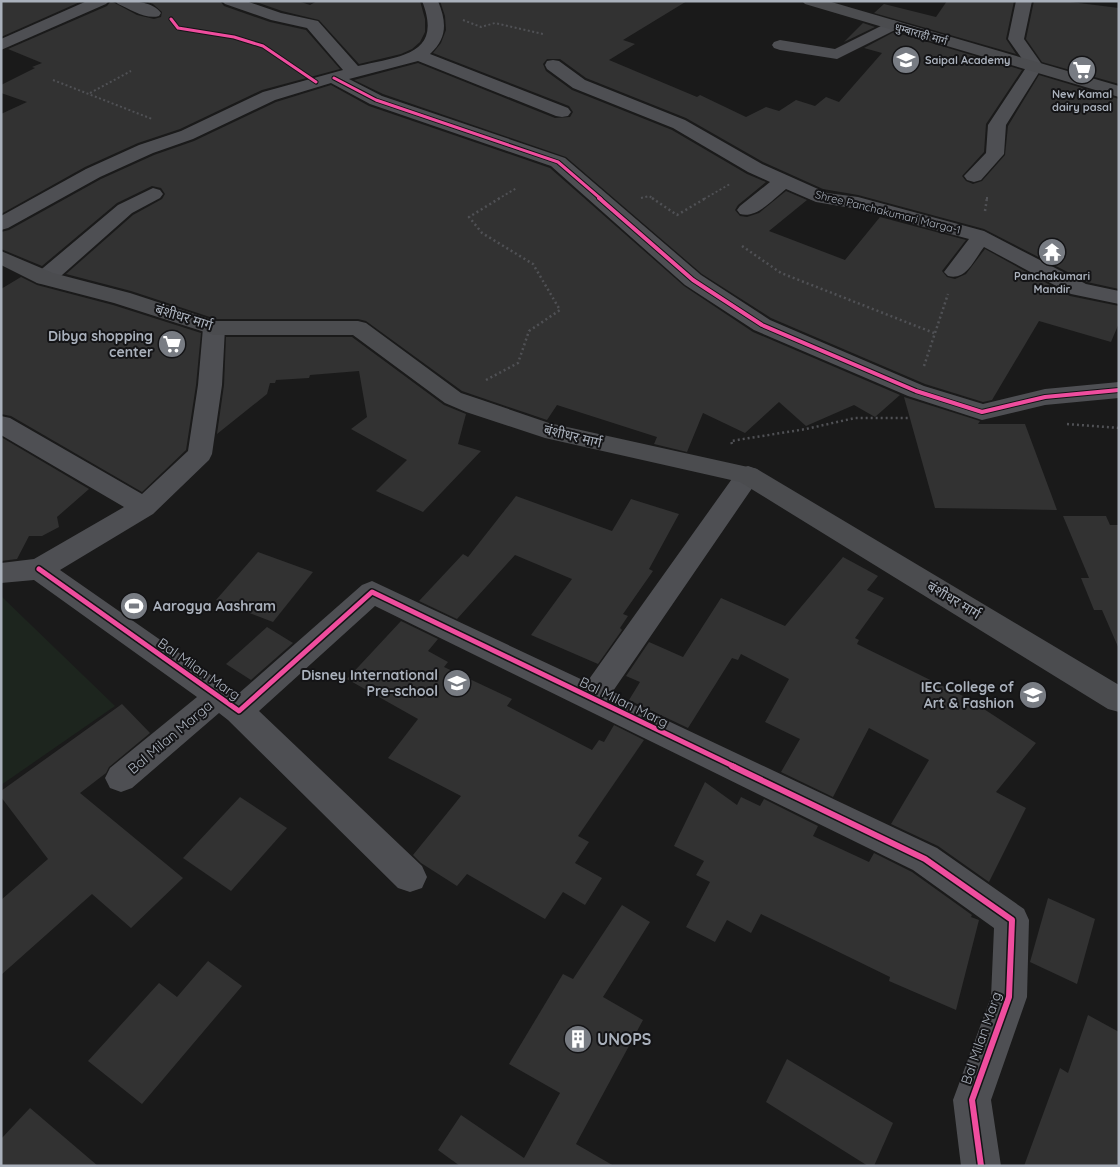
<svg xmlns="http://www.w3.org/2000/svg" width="1120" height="1167" viewBox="0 0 1120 1167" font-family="Quicksand,'Noto Sans Devanagari',sans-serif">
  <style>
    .green { fill: #1d251e }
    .building { fill: #323232 }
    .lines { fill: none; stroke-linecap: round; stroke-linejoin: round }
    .path-far1 { stroke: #505155; stroke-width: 2; stroke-dasharray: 2 2.5; stroke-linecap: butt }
    .path { stroke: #505155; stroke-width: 2.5; stroke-dasharray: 2 3; stroke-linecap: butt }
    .minor { fill: #4e4f53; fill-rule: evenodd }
    .major { fill: #4b4c4f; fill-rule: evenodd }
    .cycleway-far3-casing { stroke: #141416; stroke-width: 5 }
    .cycleway-far2-casing { stroke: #141416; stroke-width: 6 }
    .cycleway-far1-casing { stroke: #141416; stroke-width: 8 }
    .cycleway-casing { stroke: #141416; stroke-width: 9 }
    .cycleway-far3 { stroke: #ef4d9e; stroke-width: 3 }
    .cycleway-far2 { stroke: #ef4d9e; stroke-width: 4 }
    .cycleway-far1 { stroke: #ef4d9e; stroke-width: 5 }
    .cycleway { stroke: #ef4d9e; stroke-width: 6 }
    .labels { text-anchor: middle; stroke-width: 4; stroke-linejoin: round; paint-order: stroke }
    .far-street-label { font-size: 11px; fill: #aab1bc; stroke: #141416 }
    .far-poi-label { font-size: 11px; font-weight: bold; fill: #aab1bc; stroke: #141416 }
    .street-label { font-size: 14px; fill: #aab1bc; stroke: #141416 }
    .poi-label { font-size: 14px; font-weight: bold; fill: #aab1bc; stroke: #141416; text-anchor: end }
    .near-poi-label { font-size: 16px; font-weight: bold; fill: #aab1bc; stroke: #141416; text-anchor: start }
  </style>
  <rect width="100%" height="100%" fill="#1a1a1a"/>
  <!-- green -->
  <path class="green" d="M1,596L115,706L1,785Z"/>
  <!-- building -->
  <g class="building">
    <path d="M1,1H82L1,37Z"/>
    <path d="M111,1L137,15L154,19L161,17L162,12L153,4L145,1H220L224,6L270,22L306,30L340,69L262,90L180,129L138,143L85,167L1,214V114L27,102L1,93V85L35,68L32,67L42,63L8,49L107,6Z"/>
    <path d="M253,1H298L310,5L317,1H420L425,19V32L420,42L412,49L401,54L359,64L319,20L282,11Z"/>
    <path d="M440,1H687L623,40L635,44L609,60L697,97L700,95L746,117L766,107L779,111L796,100L815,106L826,97L839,102L882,53L864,48L894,32L1022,70L986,124L984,152L962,176L966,181L973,184L982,181L1005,155L1008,126L1039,75L1119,99V289L1087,282L984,229L858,195L823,189L763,162L686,118L586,78L560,59H547L543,64L546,71L572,90L672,130L747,174L766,182L738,205L735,210L740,216L747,217L759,213L786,191L807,200L769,231L845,260L880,217L966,240L942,271L947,277L955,279L966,274L985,249L1070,296L1119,306V323L1111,342L1039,321L992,400L983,402L925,384L771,318L702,274L566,157L383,94L354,80L418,63L555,118L570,117L573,112L569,106L433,53L441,43L446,30L445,16Z"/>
    <path d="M947,1H1014L1006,39L1016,54L874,13L884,4L936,17Z"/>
    <path d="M1034,1H1063L1119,8V84L1042,62L1026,39Z"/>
    <path d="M863,23L875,27L844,42Z"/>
    <path d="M331,85L369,106L550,168L684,286L753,332L900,395L875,417L854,405L806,426L779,402L745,433L703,413L687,452L654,444L657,437L557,405L547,420L462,391L366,321L358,319H216L131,291L66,274L133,215L162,199L165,194L161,188L152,186L117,203L42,266L1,249V232L9,230L101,179L154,155L194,141L276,102Z"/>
    <path d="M21,277L37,285L113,305L201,333L196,385L186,450L142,492L11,416L1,414V289Z"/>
    <path d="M226,337H352L444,405L466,414L458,444L481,451L423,512L376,491L407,460L351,429L367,417L359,371L310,375L309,378L276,380L275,383H270L267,394L217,434L224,385Z"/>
    <path d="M904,397L980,421L978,424H1025L1057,510L935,508Z"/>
    <path d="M1,437L89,489L57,517L59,527L42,536H29L17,559L1,561Z"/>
    <path d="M516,496L612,531L631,499L679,514L649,569L653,571L623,614L628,616L620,628L622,630L598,664L531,635L572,579L515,555L457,619L419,601L463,554L468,557Z"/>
    <path d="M1063,516H1106L1110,525H1119V649L1102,610H1094L1081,578H1089Z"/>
    <path d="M258,552L313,572L273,622L216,600Z"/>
    <path d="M843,557L878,576L867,590L884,598L855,638L859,640L857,644L967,698L1036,743L996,792L1026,808L989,882L938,846L891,824L929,760L869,728L833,797L781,772L800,739L765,722L789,679L741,654L738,660L732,658L688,728L629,700L640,682L626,676L649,642L683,657L721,598L785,626Z"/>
    <path d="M401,621L438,639L428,651L448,662L444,667L512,699L507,706L592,750L599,740L604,742L614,725L644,740L578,836L589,842L575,863L602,878L585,905L563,892L545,919L467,874L457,886L421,863L413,855L461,796L388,758L418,719L347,679Z"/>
    <path d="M267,627L293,643L251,680L226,664Z"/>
    <path d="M122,704L150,733L109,767L106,773L80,793L183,878L131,928L92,894L1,975V900L48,859L1,797V791Z"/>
    <path d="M705,782L737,805L741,797L760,806L764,799L818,826L813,836L869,862L874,853L912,872L972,915L971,917L979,920L956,1010L889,981L890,977L761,914L751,933L727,920L715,942L686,927L710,882L696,875L704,861L674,846Z"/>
    <path d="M240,797L287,828L231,891L183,858Z"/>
    <path d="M1048,898L1095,919L1077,984L1030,962Z"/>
    <path d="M622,905L650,922L603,997L643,1020L576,1144L614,1166H460L438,1150L461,1115L524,1158L560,1093L509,1064L563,974L573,979Z"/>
    <path d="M208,961L242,986L142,1104L88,1061L159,983L177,997Z"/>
    <path d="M1088,1015L1119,1032V1166H1024L1060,1068L1068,1073Z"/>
    <path d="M787,1059L893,1123L874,1166H868L766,1102Z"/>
    <path d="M30,1108L98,1166H1V1139Z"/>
  </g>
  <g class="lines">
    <!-- path-far1 -->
    <g class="path-far1">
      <path d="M463,20L481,27L495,23L543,34"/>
      <path d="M53,80L152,119"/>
      <path d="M90,93L131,71"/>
      <path d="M641,198L649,196L654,199"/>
      <path d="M498,199L517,188"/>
      <path d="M704,199L730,184"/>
      <path d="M987,199V197"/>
    </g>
    <!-- path -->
    <g class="path">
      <path d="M652,198L677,215L706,198"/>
      <path d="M985,211L987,198"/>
      <path d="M742,246L781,273L934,333"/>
      <path d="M924,366L948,294"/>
      <path d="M486,380L518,363L529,331L560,310L533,264L482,233L469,217L500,198"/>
      <path d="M1067,424L1119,428"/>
      <path d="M732,444L731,441L806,429L855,418H908"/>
    </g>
    <!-- minor -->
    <g class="minor">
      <path d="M87,1H109L106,4L1,50V39Z"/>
      <path d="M115,1C129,1 152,0 161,13L159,16C146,20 130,9 118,4Z"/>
      <path d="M222,1H246L281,13L318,21L358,66C398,56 444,56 422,1H438C447,23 447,38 430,54L568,108L571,112L568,116L562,117L556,116L418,61L349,79L382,96L565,158L701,275L770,320L924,386L983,404L1045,389L1119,382V398L1045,405L982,420L908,396L754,330L685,285L551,166L370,104L331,83L275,100L193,139L153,153L100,177L8,228L1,230V216L86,169L139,145L181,131L263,92L343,70L307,28L271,20L225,4Z"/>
      <path d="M1016,1H1032L1024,39L1043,66L1006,125L1004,154L981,180L974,182L967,180L964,176L986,153L988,125L1027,66L1008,39Z"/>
      <path d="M893,20L899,22L901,25L899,28L837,59L780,50L774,48L772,45L774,42L780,40L835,49Z"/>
      <path d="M553,60L559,61L585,80L685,120L762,164L827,193L858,197L984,231L1086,284L1119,291V304L1071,294L984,247C974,260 966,281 948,276L944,272L969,239L857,209L816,202L786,189C773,199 757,219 740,214L737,210L740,206L770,182L748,172L673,128L573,88L547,69L545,65L547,61Z"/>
      <path d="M153,188L160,190L163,194L160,198L132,213L53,283L45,284L37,283L34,278L37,273L118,205Z"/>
      <path d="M214,321L222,323L225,328L222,385L212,454L209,460L153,514L60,570L238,694L362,585L372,581L587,682L739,469L748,466L757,469L761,475L757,481L611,694L937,848L1024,909L1029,920L1027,997L991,1100L1001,1166H961L953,1100L991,997L994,928L913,870L375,606L259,711L422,866L427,877L422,888L410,892L398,888L228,720L219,713L132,788L121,792L110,788L105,778L110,768L197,697L34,580L1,583V563L34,559L124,507L1,435V416L10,418L142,494L188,451L198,385L203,328L206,323Z"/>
    </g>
    <!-- major -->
    <g class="major">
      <path d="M802,1H828L1119,86V97L805,4Z"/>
      <path d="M1,251L53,273L130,293L216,321H358L366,323L461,393L482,400L549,423L757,469L1119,685V712L1108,709L740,482L545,438L466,412L445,403L353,335H214L114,303L37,283L1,265Z"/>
    </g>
    <defs>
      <g id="cycleway-far3">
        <path d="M171,19L178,28L234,37L263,46L316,82"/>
        <path d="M334,78L376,100L558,162L601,199"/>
      </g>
      <path id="cycleway-far2" d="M599,198L693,280L762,325L916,391L982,412L1045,397L1119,390"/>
      <path id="cycleway-far1" d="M39,569L239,711L372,592L735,767"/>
      <path id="cycleway" d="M732,766L925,859L1012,920L1009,997L972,1100L981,1166"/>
    </defs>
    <!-- cycleway-far3 casing -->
    <use href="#cycleway-far3" class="cycleway-far3-casing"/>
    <!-- cycleway-far2 casing -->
    <use href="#cycleway-far2" class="cycleway-far2-casing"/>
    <!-- cycleway-far1 casing -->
    <use href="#cycleway-far1" class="cycleway-far1-casing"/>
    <!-- cycleway casing -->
    <use href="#cycleway" class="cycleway-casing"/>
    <!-- cycleway-far3 -->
    <use href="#cycleway-far3" class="cycleway-far3"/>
    <!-- cycleway-far2 -->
    <use href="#cycleway-far2" class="cycleway-far2"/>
    <!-- cycleway-far1 -->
    <use href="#cycleway-far1" class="cycleway-far1"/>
    <!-- cycleway -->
    <use href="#cycleway" class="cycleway"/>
  </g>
  <!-- icons -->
  <defs>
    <symbol id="university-disc" viewBox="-11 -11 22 22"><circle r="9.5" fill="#787c83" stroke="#141416"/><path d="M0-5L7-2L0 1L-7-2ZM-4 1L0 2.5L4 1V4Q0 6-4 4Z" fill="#fff"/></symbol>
    <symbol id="supermarket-disc" viewBox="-11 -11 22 22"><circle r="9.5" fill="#787c83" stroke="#141416"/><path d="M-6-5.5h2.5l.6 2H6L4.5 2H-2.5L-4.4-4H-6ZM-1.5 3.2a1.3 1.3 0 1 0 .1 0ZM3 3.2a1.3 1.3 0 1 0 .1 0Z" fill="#fff"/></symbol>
    <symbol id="temple-disc" viewBox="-11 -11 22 22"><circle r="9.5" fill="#787c83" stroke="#141416"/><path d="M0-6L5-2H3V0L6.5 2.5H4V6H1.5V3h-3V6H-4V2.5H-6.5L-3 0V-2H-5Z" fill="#fff"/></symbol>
    <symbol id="stadium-disc" viewBox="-11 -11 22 22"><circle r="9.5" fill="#787c83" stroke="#141416"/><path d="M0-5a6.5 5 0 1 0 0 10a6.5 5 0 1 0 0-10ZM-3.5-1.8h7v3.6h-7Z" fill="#fff"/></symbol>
    <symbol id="school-disc" viewBox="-11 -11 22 22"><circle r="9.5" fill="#787c83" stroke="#141416"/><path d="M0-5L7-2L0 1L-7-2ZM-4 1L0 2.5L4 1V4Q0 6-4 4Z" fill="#fff"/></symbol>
    <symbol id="building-disc" viewBox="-11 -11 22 22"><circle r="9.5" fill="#787c83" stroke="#141416"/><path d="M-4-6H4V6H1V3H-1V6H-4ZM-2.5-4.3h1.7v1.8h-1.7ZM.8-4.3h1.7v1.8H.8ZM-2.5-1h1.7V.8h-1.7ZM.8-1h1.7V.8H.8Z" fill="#fff"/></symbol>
  </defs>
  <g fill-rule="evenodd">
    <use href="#university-disc" x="890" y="44" width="32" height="32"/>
    <use href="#supermarket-disc" x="1066" y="54" width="32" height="32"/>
    <use href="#temple-disc" x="1036" y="236" width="32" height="32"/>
    <use href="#supermarket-disc" x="156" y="328" width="32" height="32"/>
    <use href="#stadium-disc" x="118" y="590" width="32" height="32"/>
    <use href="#school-disc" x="441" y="667" width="32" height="32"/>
    <use href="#university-disc" x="1017" y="679" width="32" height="32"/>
    <use href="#building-disc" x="562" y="1023" width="32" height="32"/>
  </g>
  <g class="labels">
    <!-- far-street labels -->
    <g class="far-street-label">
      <text transform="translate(921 34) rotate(16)" y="4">धुम्बाराही मार्ग</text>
      <text transform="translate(888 212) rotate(14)" y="4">Shree Panchakumari Marga-1</text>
    </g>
    <!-- far-poi labels -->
    <g class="far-poi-label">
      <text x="925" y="64" text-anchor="start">Saipal Academy</text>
      <text x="1082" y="98">New Kamal<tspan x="1082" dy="13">dairy pasal</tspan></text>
      <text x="1052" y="280">Panchakumari<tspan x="1052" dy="13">Mandir</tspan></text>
    </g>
    <!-- street labels -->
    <g class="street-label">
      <text transform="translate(184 317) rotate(17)" y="5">बंशीधर मार्ग</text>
      <text transform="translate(573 436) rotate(14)" y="5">बंशीधर मार्ग</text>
      <text transform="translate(954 600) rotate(31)" y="5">बंशीधर मार्ग</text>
      <text transform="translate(199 669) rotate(35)" y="5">Bal Milan Marg</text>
      <text transform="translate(624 702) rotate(26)" y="5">Bal Milan Marg</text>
      <text transform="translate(170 737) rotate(-40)" y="5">Bal Milan Marga</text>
      <text transform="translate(981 1038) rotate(-71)" y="5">Bal Milan Marg</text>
    </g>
    <!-- poi labels -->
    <g class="poi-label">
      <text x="153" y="341">Dibya shopping<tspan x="153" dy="16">center</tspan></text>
      <text x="153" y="611" text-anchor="start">Aarogya Aashram</text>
      <text x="438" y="680">Disney International<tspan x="438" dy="16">Pre-school</tspan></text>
      <text x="1014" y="692">IEC College of<tspan x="1014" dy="16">Art &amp; Fashion</tspan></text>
    </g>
    <!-- near-poi labels -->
    <g class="near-poi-label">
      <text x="597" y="1045">UNOPS</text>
    </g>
  </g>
  <!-- border -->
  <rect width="1120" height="1167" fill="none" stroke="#aab1bc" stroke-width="5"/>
</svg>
